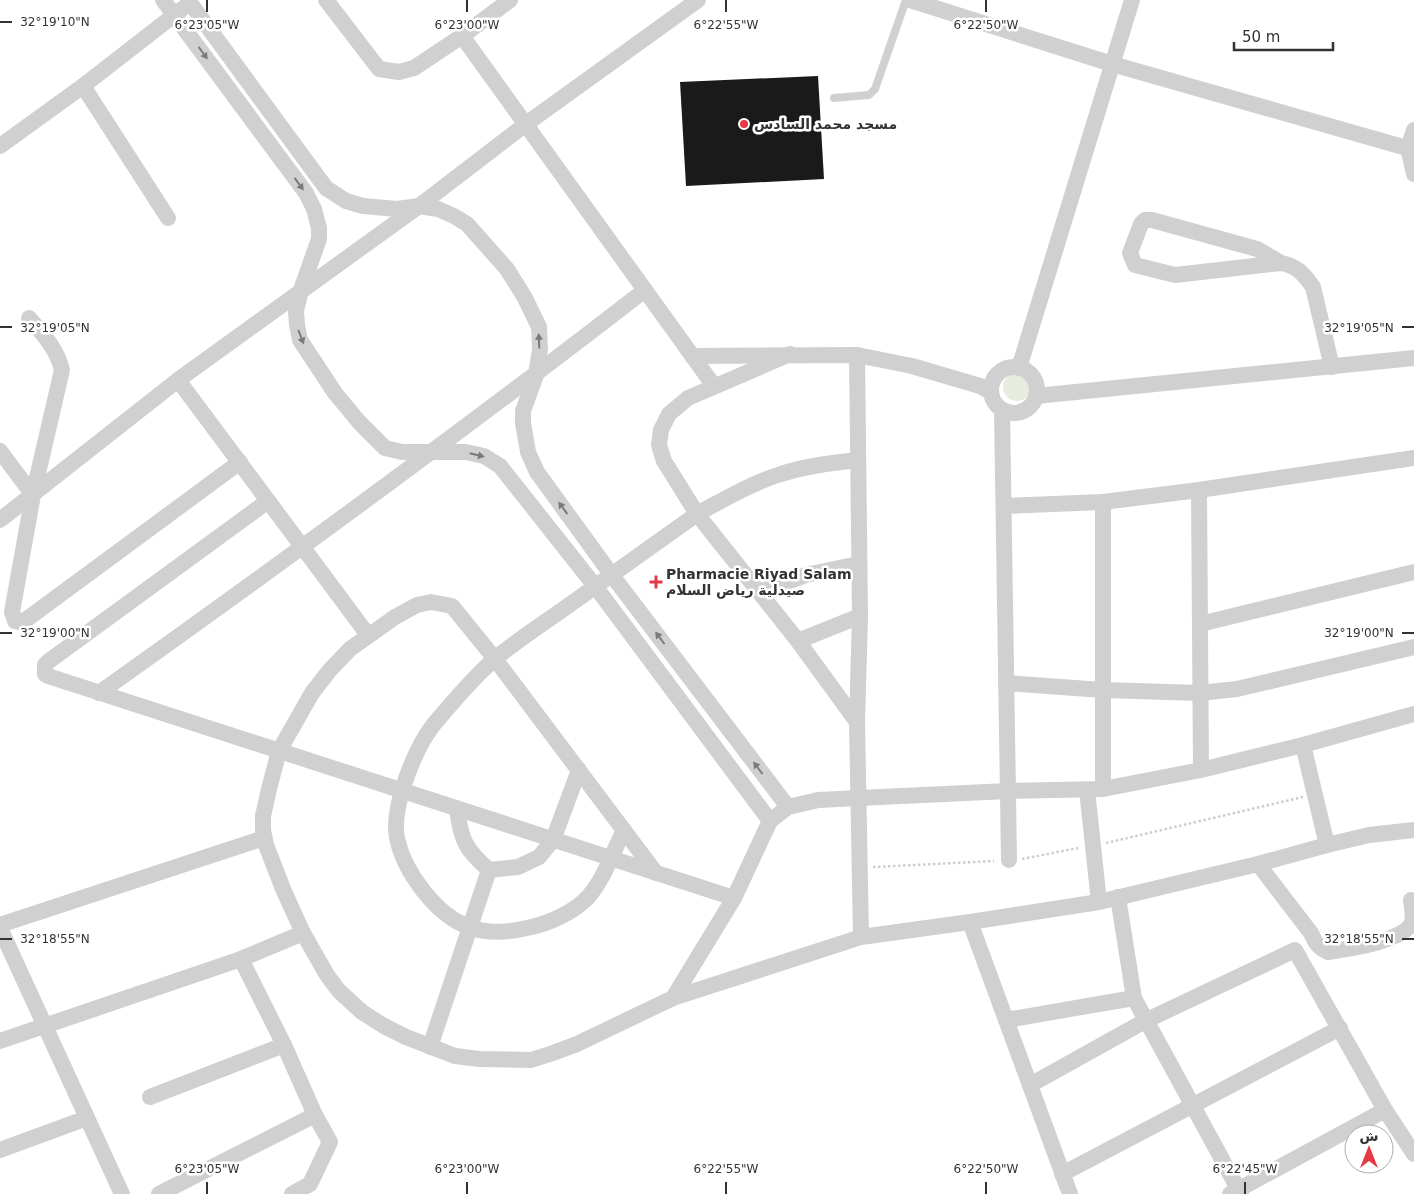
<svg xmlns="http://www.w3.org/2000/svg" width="1414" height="1194" viewBox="0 0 1414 1194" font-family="'DejaVu Sans',Vazirmatn,sans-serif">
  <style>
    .green { fill: #e6ecdf }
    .building { fill: #1a1a1a }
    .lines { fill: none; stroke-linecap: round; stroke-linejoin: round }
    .path { stroke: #cdcdcd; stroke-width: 2.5; stroke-dasharray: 2.5 2.5; stroke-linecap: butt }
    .lane { stroke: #d0d0d0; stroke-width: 8 }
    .street { stroke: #d0d0d0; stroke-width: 16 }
    .oneway { fill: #7a7a7a }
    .ticks { fill: none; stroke: #333; stroke-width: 2 }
    .poi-dot { fill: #e63946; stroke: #fff; stroke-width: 2 }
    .labels { text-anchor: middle; stroke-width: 5; stroke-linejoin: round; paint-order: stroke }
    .poi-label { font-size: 14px; font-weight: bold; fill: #333; stroke: #fff; text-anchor: start }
    .ticks-label { font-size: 12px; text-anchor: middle; fill: #333; stroke: #fff; stroke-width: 5; stroke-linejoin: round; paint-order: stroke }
  </style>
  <rect width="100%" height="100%" fill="#fff"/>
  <!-- green -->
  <circle class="green" cx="1017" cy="387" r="14"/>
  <!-- building -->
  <path class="building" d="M818,76L824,179L686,186L680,82Z"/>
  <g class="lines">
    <!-- path -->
    <g class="path">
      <path d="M1106,843L1303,797"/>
      <path d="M1022,859L1078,848"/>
      <path d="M873,867L994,861"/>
    </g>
    <!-- lane -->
    <path class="lane" d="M834,98L869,95L875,89L906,0"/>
    <!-- street -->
    <g class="street">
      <path d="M163,0L306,193L314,209L319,228V239L301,290L296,311L297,325L300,340L335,393L359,422L385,448L402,452H466L484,456L500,466L595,586L770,821"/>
      <path d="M188,0L326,188L346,201L363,206L397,209L419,206L438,209L454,216L467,224L507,269L525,298L539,327L540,349L536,375L523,411V423L528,452L537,472L611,574L788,807"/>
      <path d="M326,0L379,69L399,72L414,68L462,36L510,0"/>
      <path d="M910,0L1112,64L1414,150"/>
      <path d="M462,36L714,386"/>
      <path d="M83,86L168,218"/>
      <path d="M1414,130L1408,148L1414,174"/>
      <path d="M0,146L83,86L182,9"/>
      <path d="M1281,263L1257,249L1152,220H1145L1141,224L1130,253L1135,265L1175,275L1281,263C1297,266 1304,274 1313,287L1332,367"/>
      <path d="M29,318C43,334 57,349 62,370L33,495L12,612L15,621L19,622L27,619L240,462"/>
      <path d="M790,354L688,398L669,414L661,430L659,445L664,461L697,514L798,641L857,722"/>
      <path d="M857,355L860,616L857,722L861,937"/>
      <path d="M692,356L857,355L912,366L980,386L991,392"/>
      <circle cx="1014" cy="390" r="23"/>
      <path d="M1019,368L1132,0"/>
      <path d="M178,380L368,635"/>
      <path d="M1036,396L1414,358"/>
      <path d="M1002,410L1009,860"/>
      <path d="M0,451L33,495"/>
      <path d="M1199,490L1201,770"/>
      <path d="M268,501L49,661L45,665V674L48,676L734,898"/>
      <path d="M1103,502V789"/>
      <path d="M1004,506L1103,502L1199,490L1414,458"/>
      <path d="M0,520L178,380L419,206L526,124L698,0"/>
      <path d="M759,592L806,575L858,564"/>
      <path d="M1200,624L1414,572"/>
      <path d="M798,641L860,616"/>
      <path d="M1006,683L1103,690L1200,693L1237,689L1414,647"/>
      <path d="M99,693C283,562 466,429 645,290"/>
      <path d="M1303,745L1327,845"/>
      <path d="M1087,790L1099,902"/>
      <path d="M457,809C461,840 465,849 489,870L518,867L539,857L553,840L579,770"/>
      <path d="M624,830C613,852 605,877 589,896C575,912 548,924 527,928C510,932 487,934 469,927C436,915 404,872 397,838C391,807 415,748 434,724C452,703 475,675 496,658C520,638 547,621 572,603C614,573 656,543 697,514C723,500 750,484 778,475C804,466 832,463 858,460"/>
      <path d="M1258,864L1311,933C1315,942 1318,948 1328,952C1347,949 1402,942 1412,923C1414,916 1412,908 1411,900"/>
      <path d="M656,873L495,659L452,606L431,602L417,605L395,617L350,649L329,671L312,693L279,751L269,789L263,816V830L266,845L283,889L303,933L327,975L339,991L362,1012L384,1026L406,1037L455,1056L479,1059L531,1060L553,1053L577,1044L673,998L734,898L770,821L788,807L818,800L859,798L1008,791L1103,789L1201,770L1303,745L1414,714"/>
      <path d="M1118,897L1134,998L1241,1194"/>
      <path d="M970,922L1070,1194"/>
      <path d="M0,925L264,838"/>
      <path d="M0,928L122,1194"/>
      <path d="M241,959L284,1045L315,1115L330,1142L310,1184L292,1194"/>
      <path d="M673,998L861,937L970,922L1099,902L1258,864L1327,845L1369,835L1414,830"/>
      <path d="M1006,1020L1134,998"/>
      <path d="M0,1041L241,959L303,933"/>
      <path d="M430,1047L489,870"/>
      <path d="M1030,1085L1145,1021L1295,950L1385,1110L1414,1154"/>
      <path d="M150,1097L284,1045"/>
      <path d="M0,1150L87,1118"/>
      <path d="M1062,1174L1340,1028"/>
      <path d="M159,1194L315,1115"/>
      <path d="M1230,1194L1385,1110"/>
    </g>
  </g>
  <!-- one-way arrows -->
  <defs><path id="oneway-solid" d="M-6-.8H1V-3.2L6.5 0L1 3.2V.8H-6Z" transform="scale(1.25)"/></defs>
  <g class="oneway">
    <use href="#oneway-solid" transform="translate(203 53) rotate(54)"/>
    <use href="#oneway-solid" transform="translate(299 184) rotate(54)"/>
    <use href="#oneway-solid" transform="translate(301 337) rotate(69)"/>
    <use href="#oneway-solid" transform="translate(539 341) rotate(-92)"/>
    <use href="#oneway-solid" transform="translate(477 455) rotate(13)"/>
    <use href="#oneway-solid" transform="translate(563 508) rotate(-126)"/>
    <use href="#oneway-solid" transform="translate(660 638) rotate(-127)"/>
    <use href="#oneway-solid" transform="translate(758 768) rotate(-127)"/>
  </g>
  <!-- ticks -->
  <path class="ticks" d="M207,0V12M467,0V12M726,0V12M986,0V12M0,22H12M0,327H12M1402,327H1414M0,633H12M1402,633H1414M0,939H12M1402,939H1414M207,1182V1194M467,1182V1194M726,1182V1194M986,1182V1194M1245,1182V1194"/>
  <!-- markers -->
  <g class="poi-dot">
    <circle cx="744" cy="124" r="5"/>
    <path d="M653.5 574.5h5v5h5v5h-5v5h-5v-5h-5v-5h5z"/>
  </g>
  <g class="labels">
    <!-- poi labels -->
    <g class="poi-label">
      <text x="754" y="129">مسجد محمد السادس</text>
      <text x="666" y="579">Pharmacie Riyad Salam<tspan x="666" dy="16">صيدلية رياض السلام</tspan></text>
    </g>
  </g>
  <g class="ticks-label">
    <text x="55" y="26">32°19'10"N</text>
    <text x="207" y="29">6°23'05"W</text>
    <text x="467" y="29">6°23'00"W</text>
    <text x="726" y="29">6°22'55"W</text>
    <text x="986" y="29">6°22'50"W</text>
    <text x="55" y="332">32°19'05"N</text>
    <text x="1359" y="332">32°19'05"N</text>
    <text x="55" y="637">32°19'00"N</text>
    <text x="1359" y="637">32°19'00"N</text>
    <text x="55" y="943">32°18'55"N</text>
    <text x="1359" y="943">32°18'55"N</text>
    <text x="207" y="1173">6°23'05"W</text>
    <text x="467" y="1173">6°23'00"W</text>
    <text x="726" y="1173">6°22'55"W</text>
    <text x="986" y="1173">6°22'50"W</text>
    <text x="1245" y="1173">6°22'45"W</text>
  </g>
  <!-- north arrow -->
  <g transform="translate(1369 1149)"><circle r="24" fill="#ffffff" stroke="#adadad"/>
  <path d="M0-4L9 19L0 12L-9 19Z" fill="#e63946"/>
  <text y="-8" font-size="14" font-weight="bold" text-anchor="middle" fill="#333333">ش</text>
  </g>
  <!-- scale -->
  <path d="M1234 42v8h99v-8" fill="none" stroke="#333333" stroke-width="2.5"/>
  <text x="1242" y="42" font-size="15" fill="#333333" stroke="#ffffff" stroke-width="4" paint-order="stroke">50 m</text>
</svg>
